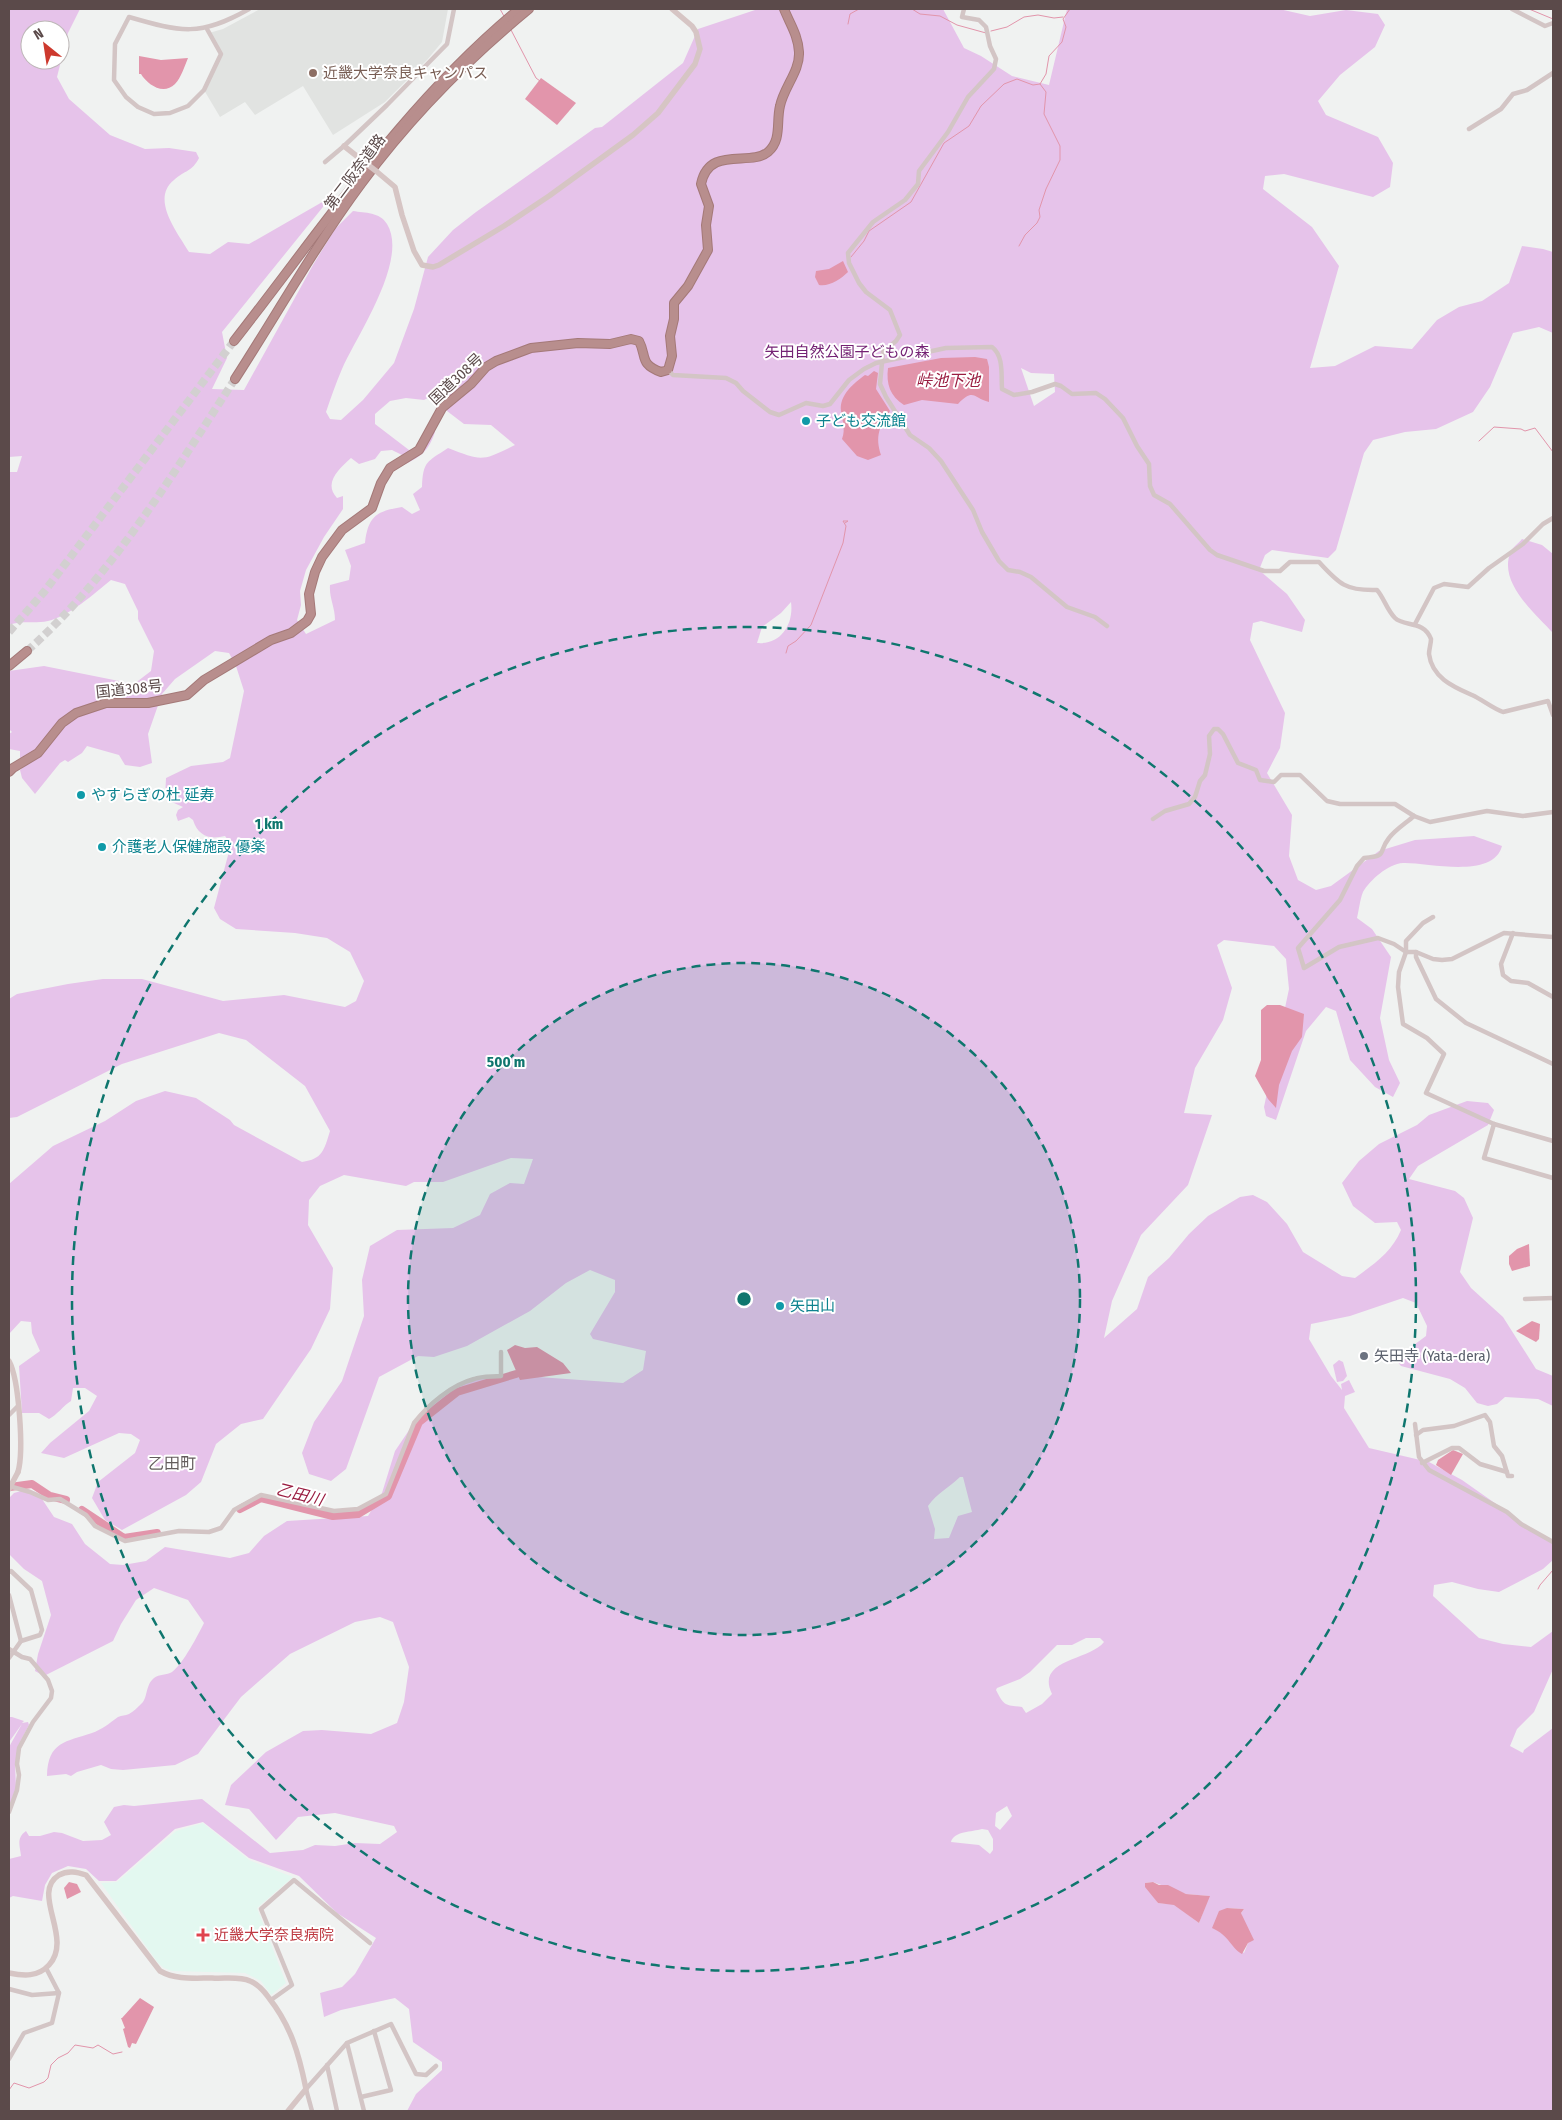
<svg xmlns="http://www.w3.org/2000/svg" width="1562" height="2120" viewBox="0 0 1562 2120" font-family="'Fira Sans Condensed','Noto Sans JP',sans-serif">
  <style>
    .education { fill: #e1e3e1 }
    .medical { fill: #e3f8f0 }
    .green { fill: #e6c3ea; fill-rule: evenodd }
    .water { fill: #e295ab }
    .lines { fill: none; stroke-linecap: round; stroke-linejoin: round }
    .stream { stroke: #e295ab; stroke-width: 1 }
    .river { stroke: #e295ab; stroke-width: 8 }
    .highway-tunnel { stroke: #d2d0d0; stroke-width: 8; stroke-dasharray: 8 4; stroke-linecap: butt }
    .highway-casing { stroke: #a47978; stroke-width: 10 }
    .street { stroke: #d3c5c5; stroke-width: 4.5 }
    .secondary { stroke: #d6c5c4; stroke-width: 5.5 }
    .highway { stroke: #b88e8d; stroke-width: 8 }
    .street-bridge { stroke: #d3c5c5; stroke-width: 4.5 }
    .secondary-bridge { stroke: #d6c5c4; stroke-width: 5.5 }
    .ring { fill: none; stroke: #0f766e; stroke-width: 2.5; stroke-dasharray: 9 6 }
    .education-dot { fill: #8d6e63; stroke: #fff; stroke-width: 2 }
    .culture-dot { fill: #0f9aa8; stroke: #fff; stroke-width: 2 }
    .worship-dot { fill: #6b7280; stroke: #fff; stroke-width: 2 }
    .health-dot { fill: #e0444e; stroke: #fff; stroke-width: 2 }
    .labels { text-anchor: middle; stroke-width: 4; stroke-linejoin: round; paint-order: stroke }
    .education-label { font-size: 15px; fill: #785e54; stroke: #fff; text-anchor: start }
    .street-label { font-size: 15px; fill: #5b4a4a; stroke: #fff }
    .park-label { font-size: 15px; fill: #742274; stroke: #fff }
    .culture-label { font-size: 15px; fill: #0d838f; stroke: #fff; text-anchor: start }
    .worship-label { font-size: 15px; fill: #5b616d; stroke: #fff; text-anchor: start }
    .health-label { font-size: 15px; fill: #be3a42; stroke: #fff; text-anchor: start }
    .water-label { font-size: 16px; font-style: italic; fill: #9a1d41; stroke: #fff }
    .neighbourhood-label { font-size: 16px; fill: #645d5d; stroke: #fff }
    .centre { fill: #0f766e; stroke: #fff; stroke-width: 2.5 }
    .ring-label { font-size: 15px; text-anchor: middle; font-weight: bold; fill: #0f766e; stroke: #fff; stroke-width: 4; stroke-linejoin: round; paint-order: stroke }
  </style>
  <rect width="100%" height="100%" fill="#f0f2f1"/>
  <!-- education -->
  <path class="education" d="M260,9H448L442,42L427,60L385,102L333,135L303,86L255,115L245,102L220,117L204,90L221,54L209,33L223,29Z"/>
  <!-- medical -->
  <path class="medical" d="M203,1823L249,1860L293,1877L257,1908L286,1983L271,1995L261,1981L245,1973L172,1971L164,1968L158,1963L101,1883L117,1882L176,1831Z"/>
  <!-- green -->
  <g class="green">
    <path d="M9,9H80L68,33L57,77L69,99L110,135L145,149L169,148L196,152L199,158C192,172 185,170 174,180C150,199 178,233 189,252L210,254L228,242L249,244L331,197L222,332L227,358L212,389L244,390L313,265L335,229L353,211C365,213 380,212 387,224C409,260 357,335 342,369C336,383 331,397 326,412L330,419L341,420L363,400L394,363L414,309L428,257L453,230L476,212L595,128L602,127L683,63L698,29L758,9H943L964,48L981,56L1012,76L1049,85L1067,9H1279L1310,16L1346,10L1378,14L1385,25L1375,47L1340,75L1318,101L1326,115L1378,137L1393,163L1390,187L1373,197L1284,174L1265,176L1263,189L1312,227L1339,266L1310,368L1335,366L1375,346L1412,349L1437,320L1459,307L1482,301L1509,283L1522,246L1543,249L1553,252V333L1539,327L1513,333L1490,387L1473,412L1436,429L1405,432L1373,440L1364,453L1336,550L1328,558L1272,550L1265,555L1259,570L1287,594L1305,620L1302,632L1261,621L1253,623L1250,640L1285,713L1280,748L1267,773L1292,815L1289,856L1298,880L1316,890L1331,886L1379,851L1415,840L1474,836L1502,846C1493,880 1426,862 1403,863C1388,864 1370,880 1363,892C1360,899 1359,910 1357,918L1372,929L1391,957L1380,1018L1389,1060L1400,1083L1393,1097L1375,1087L1350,1060L1336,1011L1326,1007L1306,1031L1276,1120L1266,1116L1264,1107L1289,989L1286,959L1274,946L1224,940L1217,945L1232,988L1223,1020L1195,1068L1184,1113L1212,1115L1188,1185L1141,1235L1112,1301L1104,1338L1137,1309L1148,1277L1169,1258L1189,1234L1208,1216L1240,1197L1253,1195L1267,1202L1287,1224L1303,1252L1342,1276L1355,1278C1374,1264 1392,1252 1401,1230L1397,1222L1375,1223L1353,1206L1342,1183L1359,1161L1379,1144L1417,1125L1429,1115L1467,1101L1488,1103L1494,1110L1488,1125L1418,1166L1409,1179L1455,1191L1464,1198L1473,1218L1460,1272L1471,1288L1503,1317L1536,1369L1553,1376V1406L1538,1399L1505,1397L1497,1404L1488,1406L1477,1403L1465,1388L1450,1379L1401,1366L1395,1359L1426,1336L1427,1326L1416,1303L1403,1298L1350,1316L1311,1324L1309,1339L1331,1376L1342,1390L1341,1384L1349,1380L1355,1392L1345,1396L1344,1408L1369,1448L1429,1462L1462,1480L1553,1544V1560L1543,1569L1499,1592L1478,1589L1452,1582L1434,1585L1433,1596L1479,1638L1503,1644L1531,1647L1553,1631V1669L1534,1712L1517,1729L1510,1746L1523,1753L1524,1750L1553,1728V2111H407L416,2094L442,2070V2062L413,2042L409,2009L395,1998L341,2010L324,2017L320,1993L342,1987L355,1974L376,1938L337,1913L299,1876L249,1858L203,1822L175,1829L116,1881H99L86,1869L68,1866L52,1873L45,1885L42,1901L13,1896L9,1898V1859L21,1856C20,1846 16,1838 26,1831L29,1836H40L54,1832L62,1833L83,1841L102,1840L111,1835L104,1822L114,1807L124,1805L134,1806L202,1799L270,1853L303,1850L315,1845L335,1846L355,1843L380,1844L397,1832L394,1826L335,1813L298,1817L276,1840L249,1809L225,1805L231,1785L266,1752L303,1731L322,1730L371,1734L397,1723L404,1702L409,1667L393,1622L380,1617L355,1622L290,1654L241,1697L198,1754L175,1765L123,1770L111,1769L101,1765L77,1772L71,1776L66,1774L47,1776C48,1741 66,1742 92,1733C101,1730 110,1723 118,1717C122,1715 125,1716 129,1714C133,1712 138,1707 141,1704C148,1699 145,1685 154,1678C159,1674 167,1675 172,1672C183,1664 198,1635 204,1623L188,1600L154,1588L136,1600L121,1624L113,1641L44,1676L35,1671L38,1654L51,1615L42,1581L24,1569L9,1554V1498L14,1493L28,1489L38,1493L54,1517L72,1524L85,1544L110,1564L123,1565L146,1561L165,1547L230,1558L249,1553L264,1536L287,1521L368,1516L382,1493L395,1451L420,1414L452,1389L473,1379L510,1375L623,1383L643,1370L646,1351L593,1339L590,1334L615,1292V1280L590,1270L566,1283L530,1311L467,1346L434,1357L418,1356L379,1377L346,1469L331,1481L309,1474L302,1453L314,1422L342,1381L364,1316L362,1280L370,1246L397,1230L453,1228L480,1215L490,1194L510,1183L524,1184L533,1159L511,1158L443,1182H414L406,1186L344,1175L320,1186L309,1200L308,1225L333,1268L330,1309L311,1349L263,1419L241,1424L216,1444L201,1482L186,1495L122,1530L105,1520L92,1498L98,1482L135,1453L140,1440L131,1434L119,1433L64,1458L41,1453L50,1443L89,1411L97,1396L85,1388H73L71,1401C63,1406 57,1415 49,1419L39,1413H22L19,1366L40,1351L32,1333L31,1322L21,1321L9,1334V1184L53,1146L105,1121L136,1101L165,1091L196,1098L230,1120L234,1125L302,1162C323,1159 324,1150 330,1131L305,1086L246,1040L219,1033L122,1064L17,1117L9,1118V999L17,994L68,984L103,979H142L223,1001L284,995L345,1007L356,1001L364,981L350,952L327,938L295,933L236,929L220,919L214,908L231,844L225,836C210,840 198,836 193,820L189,817L178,821L176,815L178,810L183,807L165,799L166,778L191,766L223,762L230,758L244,691L236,666L229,653L215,651L175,679L162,694L148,734L152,763L140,767L125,765L119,755L87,746L82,753L68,762L65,760L60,763L35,794L22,778L20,770L36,756L20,758V751L9,749V734L12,732L9,729V671L44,666L134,684L151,671L154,651L138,619V611L125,584L111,580C95,593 68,617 48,621C34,624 22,620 9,625V472H17L22,456L9,457ZM30,30H60V60H30ZM1021,368L1031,373L1054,374L1055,392L1034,406ZM441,391L449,393L447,411L464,424L491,425L515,445C481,462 482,461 448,448C427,462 423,461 422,487L413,494L420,510L412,514L402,507C377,511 368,516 365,543L345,550L351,566L349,580L330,585C329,598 335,607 335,620L306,634L297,620L301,605L300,591L306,570L324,537L343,509V496L337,498C323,483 339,469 351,458L359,464L375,459L381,451L392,450L402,455L392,464L394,469C416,459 427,456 435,432L429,425L416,449L409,450L375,424V414L390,401L406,398L424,400ZM791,602C794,624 781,645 757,643L762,627L781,613ZM960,1477H963L972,1512L958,1516L949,1538L934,1539L935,1529L928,1506C937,1493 949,1488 960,1477ZM1086,1638H1100L1104,1642C1089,1661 1035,1659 1052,1694L1042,1704L1026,1713L1022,1707C1005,1705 1004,1706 996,1690L997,1688L1020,1679L1030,1672L1057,1645H1072ZM1007,1806L1012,1816L1000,1830L995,1826L996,1813ZM982,1829L988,1830L993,1839V1850L990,1854L979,1845L951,1842C954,1831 972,1832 982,1829ZM1153,1882L1186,1894L1209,1896L1199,1923L1174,1904L1158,1903L1145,1883ZM1227,1908L1244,1909L1241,1913L1248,1943L1244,1953L1220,1931Z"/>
    <path d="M1522,539L1542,545L1553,554V633C1535,613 1497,582 1511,551C1513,547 1519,543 1522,539Z"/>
    <path d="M1339,1360L1343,1362L1347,1376L1343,1381L1337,1382L1333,1365Z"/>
    <path d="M9,1717H12L24,1721L22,1723L28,1722L29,1725L20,1742L15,1764L16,1787L9,1808V1747L22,1724L9,1742Z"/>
  </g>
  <!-- water -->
  <g class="water">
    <path d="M139,56L161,60L188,58C185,65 181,78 175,84C163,96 147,84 141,74H139Z"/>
    <path d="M541,78L576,103L557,125L525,99Z"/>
    <path d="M843,261L848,272C841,279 829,287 819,285L815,277L816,271L829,269Z"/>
    <path d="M975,357L987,359L989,367V402C974,399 974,387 958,404L922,400L904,405C890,396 886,384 888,368L941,358Z"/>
    <path d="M874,371L878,373L876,389L890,411C879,426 875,437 881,455L868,460L857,456L842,439C846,429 842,420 841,411C839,395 854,383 865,375L868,376Z"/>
    <path d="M1267,1005H1280L1304,1014L1302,1037L1292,1051L1279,1085L1276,1108L1268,1099L1255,1076L1261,1060V1010Z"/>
    <path d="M1529,1244L1530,1266L1512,1271L1509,1264V1256L1517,1249Z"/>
    <path d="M1532,1321L1540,1324L1539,1339L1536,1342L1516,1331Z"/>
    <path d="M515,1345L525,1348L537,1347L563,1363L571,1373L520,1380L507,1350Z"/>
    <path d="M1453,1450L1463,1454L1451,1475L1436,1465L1438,1460Z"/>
    <path d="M69,1882L77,1884L81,1892L67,1899L64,1888Z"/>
    <path d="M1153,1882L1159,1885H1168L1186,1894L1210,1896L1199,1923L1174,1905L1158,1903L1145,1887V1883Z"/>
    <path d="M1227,1908L1244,1909L1241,1913L1254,1940L1248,1943L1242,1954C1231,1948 1229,1935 1212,1928L1219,1911Z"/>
    <path d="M140,1998L154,2007L136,2044L132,2043L130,2048L128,2047L123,2029L125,2028L121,2018H122Z"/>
  </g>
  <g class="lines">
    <!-- stream -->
    <g class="stream">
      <path d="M500,9L505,18"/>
      <path d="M912,9L920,14L940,16L957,25L986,33"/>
      <path d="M1529,9L1553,19"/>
      <path d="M848,24L850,14L859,9"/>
      <path d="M510,28L536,78L540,81"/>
      <path d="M991,31L1007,27L1024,17L1038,15L1054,18L1063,17"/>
      <path d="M1019,246L1025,235L1037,223L1040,217L1039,210L1046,189L1060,160V146L1044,114L1046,92L1040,84"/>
      <path d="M851,257L864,241L869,231L911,202L944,143L969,126L981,106L1004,84L1017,79L1033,85L1040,84L1046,74L1049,56L1062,42L1066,27L1063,19L1070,9"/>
      <path d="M1479,441L1494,427L1521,429L1525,431L1535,428L1553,452"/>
      <path d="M786,653L788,646L796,641L811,625L843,543L846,526L843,521H848L845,523"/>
      <path d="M1538,1589L1540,1585L1553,1570"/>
      <path d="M9,2090L14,2083L29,2088L44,2082L48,2078L51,2065L58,2058L68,2053L75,2045L93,2048L98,2045L113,2054L122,2052"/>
    </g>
    <!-- river -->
    <g class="river">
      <path d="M10,1487L32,1484L50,1496L66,1500"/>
      <path d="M240,1509L261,1498L333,1516L358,1514L388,1496L419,1422L457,1392L516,1374"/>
      <path d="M82,1510L124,1538L157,1533"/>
    </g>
    <!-- highway-tunnel -->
    <g class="highway-tunnel">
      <path d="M9,632L44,592L234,341"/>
      <path d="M27,651C113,575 172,475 235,379"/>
    </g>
    <defs>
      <g id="highway">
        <path d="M234,341C325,225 404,104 519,9"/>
        <path d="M235,379C277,314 315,246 361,184C409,119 467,60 529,9"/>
        <path d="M9,666L27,651"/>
        <path d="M9,772L13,768L38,753L62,723L76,713L106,703H148L187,695L204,680L271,640L291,633L307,621L311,614L309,594L315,572L322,557L342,530L372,508L381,483L390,468L419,450L442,408L471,384L486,367L496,361L531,348L578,343L610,344L631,339L639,341C647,356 639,364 661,372L668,370L672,356L670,336L674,319V303L688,286L708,250L706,225L709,206L701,184C709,145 750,167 768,152C782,140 776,122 780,106C784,87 800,71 799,52C798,35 790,24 784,9"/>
      </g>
    </defs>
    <!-- highway casing -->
    <use href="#highway" class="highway-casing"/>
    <!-- street -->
    <g class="street">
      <path d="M964,9L962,17L979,20L986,27L990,46L996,59L994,69L968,97L948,132L919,171L918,184L905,200L873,222L848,253L849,263L859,283L866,292L890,310L900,335L896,341L883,352L880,384L886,397L910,435L929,448L941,461L973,510L982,532L999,561L1008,570L1020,572L1031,577L1067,607L1095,617L1107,626"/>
      <path d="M1512,9L1545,26L1553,23"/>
      <path d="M207,29L221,54L204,90L188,106L170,113L154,114L138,107L126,97L114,80L115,44L129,17C181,32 200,37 249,9"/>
      <path d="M1469,129L1501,109L1513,94L1527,90L1553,73"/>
      <path d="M325,162L344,146L387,105L447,44L454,9"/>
      <path d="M668,370L673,375L726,378L736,383L743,391L770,412L779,415L806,403L823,406L830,404L849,380L864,369L876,363L946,348L992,347C1004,356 1001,375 1002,389L1014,395L1032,392L1055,384L1061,386L1072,394L1096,393L1105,399L1123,418L1137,446L1149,464L1150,486L1154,495L1170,504L1210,550L1217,555L1264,571H1280L1290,562H1319C1339,584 1346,591 1377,590C1384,598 1387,610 1395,618C1404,627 1424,620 1431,639C1431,644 1429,649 1429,654C1432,678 1454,687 1472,695C1483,700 1492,708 1503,712L1548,701L1553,715"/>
      <path d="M1415,624L1434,588L1444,584L1468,587L1489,568L1523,544L1543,524L1553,518"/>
      <path d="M1414,816C1406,823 1395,830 1389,838C1377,853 1389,856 1364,858L1357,866L1340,900L1298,948L1304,968L1339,947L1378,938L1394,944L1406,952H1416L1433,959L1442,960L1452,959L1504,933L1553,937"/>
      <path d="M1153,819L1165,811L1189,804L1195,797L1200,781L1205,775L1210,754L1209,736L1214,729H1218L1223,734L1238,763L1256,770L1260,780L1274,782L1281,775H1300L1327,801L1340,804H1395L1414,816L1430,822L1487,811L1523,816L1553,812"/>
      <path d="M1433,917L1423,923L1406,941V952L1399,972L1398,987L1403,1024L1427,1038L1444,1054L1426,1093L1494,1124L1553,1141"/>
      <path d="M1513,933L1501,964L1503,975L1511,981L1528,983L1553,997"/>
      <path d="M1416,952V957L1436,999L1466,1023L1553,1064"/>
      <path d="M1494,1124L1484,1158L1553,1178"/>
      <path d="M1525,1299L1553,1298"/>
      <path d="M9,1415L18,1406"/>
      <path d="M1415,1424L1419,1457L1429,1470L1507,1512L1521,1524L1553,1542"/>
      <path d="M1416,1435L1423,1430L1454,1426L1485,1415L1490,1422L1494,1446L1502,1456L1508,1476H1512"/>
      <path d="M1422,1463L1452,1448H1459L1480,1464L1507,1472"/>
      <path d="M9,1486L30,1492L48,1500L60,1499L86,1515L95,1526L125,1541L179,1531L209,1532L221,1528L234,1510L261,1495L334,1511L358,1509L386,1494L414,1423C428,1405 451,1385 474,1379C482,1376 492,1377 501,1376V1352"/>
      <path d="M9,1572L11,1571L31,1590L42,1630L40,1635L21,1641L9,1595"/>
      <path d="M9,1649L22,1657L30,1659L48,1680L52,1691L51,1698L33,1722L19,1748L17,1764L19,1775L17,1790L9,1812"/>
      <path d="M9,1989L32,1995L59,1993"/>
      <path d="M271,2000L292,1985L261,1909L294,1880L370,1943"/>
      <path d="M347,2043L364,2111"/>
      <path d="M9,2059L24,2033L52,2023L59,1993L46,1968"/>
      <path d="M327,2065L337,2111"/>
      <path d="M361,2097L391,2090L374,2031"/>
      <path d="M312,2111L306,2089L347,2043L391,2024L416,2074L426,2075L436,2066"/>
    </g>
    <!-- secondary -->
    <g class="secondary">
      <path d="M344,146L363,161"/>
      <path d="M376,171L395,187L402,215L414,251L422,265L433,267L439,265L504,226L549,196L633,135L658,113L695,64L700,49L696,32L692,26L672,9"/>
      <path d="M9,1361C19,1379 24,1451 18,1472"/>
      <path d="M9,1973C24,1976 38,1977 49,1965C74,1938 30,1893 59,1875C68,1870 77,1872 86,1875L160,1971C176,1980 194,1978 212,1978C224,1979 239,1976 250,1981C258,1984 264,1991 269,1998C291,2026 299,2054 306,2089L288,2111"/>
    </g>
    <!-- highway -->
    <use href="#highway" class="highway"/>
    <!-- street-bridge -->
    <path class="street-bridge" d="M9,1658L21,1641"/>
    <!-- secondary-bridge -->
    <g class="secondary-bridge">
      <path d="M363,161L376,171"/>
      <path d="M9,1489L18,1472"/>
    </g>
  </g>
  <!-- distance rings -->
  <circle cx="744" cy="1299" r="336" fill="#0f766e" fill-opacity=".12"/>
  <g class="ring">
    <circle cx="744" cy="1299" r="336"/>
    <circle cx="744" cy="1299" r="672"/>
  </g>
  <!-- markers -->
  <circle class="education-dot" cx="313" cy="73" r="5"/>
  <g class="culture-dot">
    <circle cx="806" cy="421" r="5"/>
    <circle cx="81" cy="795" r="5"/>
    <circle cx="102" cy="847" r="5"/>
    <circle cx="780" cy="1306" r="5"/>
  </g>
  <circle class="worship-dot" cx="1364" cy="1356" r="5"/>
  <path class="health-dot" d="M200.5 1927.5h5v5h5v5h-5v5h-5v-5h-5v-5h5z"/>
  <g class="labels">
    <!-- education labels -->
    <g class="education-label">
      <text x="323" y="78">近畿大学奈良キャンパス</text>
    </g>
    <!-- street labels -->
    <g class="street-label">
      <text transform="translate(355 172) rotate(-53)" y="5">第二阪奈道路</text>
      <text transform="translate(456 379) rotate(-43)" y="5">国道308号</text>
      <text transform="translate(129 689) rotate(-6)" y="5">国道308号</text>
    </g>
    <!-- park labels -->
    <g class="park-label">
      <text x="847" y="357">矢田自然公園子どもの森</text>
    </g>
    <!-- culture labels -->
    <g class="culture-label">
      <text x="816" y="426">子ども交流館</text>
      <text x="91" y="800">やすらぎの杜 延寿</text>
      <text x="112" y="852">介護老人保健施設 優楽</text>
      <text x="790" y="1311">矢田山</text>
    </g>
    <!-- worship labels -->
    <g class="worship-label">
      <text x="1374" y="1361">矢田寺 (Yata-dera)</text>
    </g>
    <!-- health labels -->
    <g class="health-label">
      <text x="214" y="1940">近畿大学奈良病院</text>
    </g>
    <!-- water labels -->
    <g class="water-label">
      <text x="948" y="386">峠池下池</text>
      <text transform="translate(300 1494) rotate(14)" y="6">乙田川</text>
    </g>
    <!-- neighbourhood labels -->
    <g class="neighbourhood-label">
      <text x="172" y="1469">乙田町</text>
    </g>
  </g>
  <circle cx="744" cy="1299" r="8" class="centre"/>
  <g class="ring-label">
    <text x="269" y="829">1 km</text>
    <text x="506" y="1067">500 m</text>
  </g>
  <!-- border -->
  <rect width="1562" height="2120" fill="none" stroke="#5b4a4a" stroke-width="20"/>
  <!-- north arrow -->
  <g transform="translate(45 45) rotate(330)"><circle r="24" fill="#ffffff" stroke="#bdb7b7"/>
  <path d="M0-4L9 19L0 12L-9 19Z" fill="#cd392e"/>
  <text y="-8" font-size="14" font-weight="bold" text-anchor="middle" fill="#5b4a4a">N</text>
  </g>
</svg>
